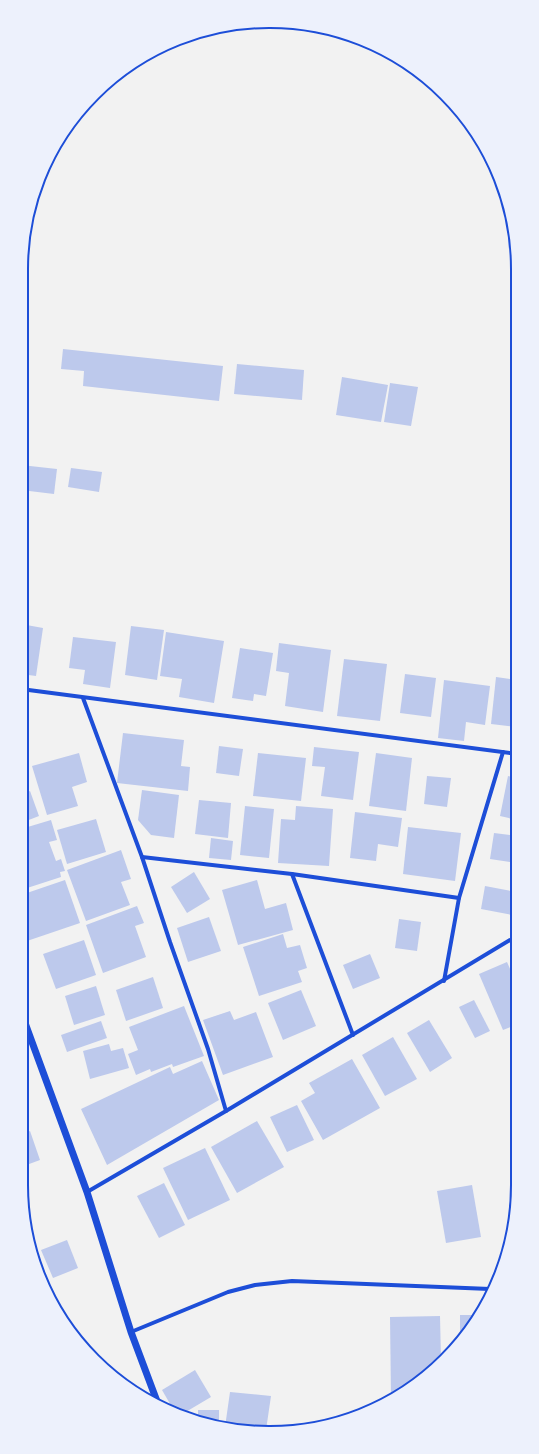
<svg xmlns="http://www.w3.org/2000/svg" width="539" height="1454" viewBox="0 0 539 1454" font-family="Barlow,sans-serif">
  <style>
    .building { fill: #bdc9ec }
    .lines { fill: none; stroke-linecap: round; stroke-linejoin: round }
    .minor { stroke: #1d4ed8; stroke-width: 4 }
    .tertiary { stroke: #1d4ed8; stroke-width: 7 }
    .rim { fill: none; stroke: #1d4ed8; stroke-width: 2 }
  </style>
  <rect width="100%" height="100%" fill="#f2f2f2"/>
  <!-- building -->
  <g class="building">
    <path d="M63,349L223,366L219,401L83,386L84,371L61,369Z"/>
    <path d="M237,364L304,370L302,400L234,394Z"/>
    <path d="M342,377L388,385L381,422L336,415Z"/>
    <path d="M390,383L418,387L411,426L384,422Z"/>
    <path d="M21,465L57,469L54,494L21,490Z"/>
    <path d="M71,468L102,472L99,492L68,487Z"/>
    <path d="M21,624L43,628L36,676L21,674Z"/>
    <path d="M131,626L164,630L157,680L125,675Z"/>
    <path d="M166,632L224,641L214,703L179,697L182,679L160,676Z"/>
    <path d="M73,637L116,642L110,688L83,684L85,670L69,668Z"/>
    <path d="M279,643L331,650L323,712L285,706L289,673L276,671Z"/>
    <path d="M240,648L273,653L266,696L254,694L253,701L232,698Z"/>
    <path d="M344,659L387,664L380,721L337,716Z"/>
    <path d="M405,674L436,678L431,717L400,713Z"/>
    <path d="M496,677L517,680V717L516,727L491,724Z"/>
    <path d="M444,680L490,686L485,725L466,722L464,741L438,738Z"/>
    <path d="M123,733L184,740L181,766L190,767L188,791L117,783Z"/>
    <path d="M219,746L243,749L239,776L216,773Z"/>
    <path d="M314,747L359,752L353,800L321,796L325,767L312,766Z"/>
    <path d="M79,753L87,782L72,787L78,806L47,815L32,766Z"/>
    <path d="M258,753L306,758L301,801L253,796Z"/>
    <path d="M376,753L412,758L406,811L369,806Z"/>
    <path d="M427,776L451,778L447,807L424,804Z"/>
    <path d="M508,776L517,778V820L500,816Z"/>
    <path d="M142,790L179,795L174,838L151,835L138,820Z"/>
    <path d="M30,791L39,816L21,823V795Z"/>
    <path d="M199,800L231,803L228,838L195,834Z"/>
    <path d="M245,806L274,809L269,858L240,855Z"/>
    <path d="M296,806L333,809L329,866L278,863L281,819L295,820Z"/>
    <path d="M355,812L402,818L398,847L378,844L376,861L350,858Z"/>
    <path d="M96,819L106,852L67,864L57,830Z"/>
    <path d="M51,820L57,840L49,842L56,861L61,859L65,871L60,872L61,877L21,890V829Z"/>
    <path d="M408,827L461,833L455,881L403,874Z"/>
    <path d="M494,833L517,836V863L490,859Z"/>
    <path d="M211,838L233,841L231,860L209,858Z"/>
    <path d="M121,850L131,879L121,882L130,905L86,921L67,870Z"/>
    <path d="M194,872L210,899L187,913L171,887Z"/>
    <path d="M65,880L80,923L27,941L21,923V895Z"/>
    <path d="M257,880L265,909L286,903L293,930L238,945L222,890Z"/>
    <path d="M485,886L516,892L512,915L481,909Z"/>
    <path d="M137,906L144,923L135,926L146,957L103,973L86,925Z"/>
    <path d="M209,917L221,951L188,962L177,928Z"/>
    <path d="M399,919L421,922L417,951L395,948Z"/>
    <path d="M283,934L287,948L300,945L307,968L298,971L302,982L259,996L243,947Z"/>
    <path d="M84,940L96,975L56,989L43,954Z"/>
    <path d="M370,954L380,978L353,989L343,965Z"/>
    <path d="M507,962L518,987V1024L503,1030L479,974Z"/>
    <path d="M153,977L163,1008L126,1021L116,990Z"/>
    <path d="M96,986L105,1015L74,1025L65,996Z"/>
    <path d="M301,990L316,1026L283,1040L268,1003Z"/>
    <path d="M474,1000L490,1031L475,1038L459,1007Z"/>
    <path d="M184,1006L204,1056L173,1067L172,1064L151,1072L150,1069L136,1075L128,1054L138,1050L129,1027Z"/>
    <path d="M230,1011L234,1020L256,1012L273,1057L223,1075L203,1020Z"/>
    <path d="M429,1020L452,1058L430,1072L407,1033Z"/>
    <path d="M101,1021L107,1038L67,1052L61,1035Z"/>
    <path d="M393,1037L417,1079L385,1096L362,1055Z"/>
    <path d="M109,1044L111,1051L123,1048L129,1068L90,1079L83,1051Z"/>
    <path d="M352,1059L380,1108L323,1140L301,1101L315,1093L309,1083Z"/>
    <path d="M202,1061L219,1100L107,1165L81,1109L170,1067L173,1074Z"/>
    <path d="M297,1105L314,1140L287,1152L270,1117Z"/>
    <path d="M257,1121L284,1167L237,1193L211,1147Z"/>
    <path d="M30,1131L40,1160L21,1167V1135Z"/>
    <path d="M205,1148L230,1200L188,1220L163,1168Z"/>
    <path d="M164,1183L185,1225L159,1238L137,1196Z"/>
    <path d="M472,1185L481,1237L446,1243L437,1191Z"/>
    <path d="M67,1240L78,1268L53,1278L41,1250Z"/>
    <path d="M460,1315H477L467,1336L460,1342Z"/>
    <path d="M440,1316L441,1360L407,1391L391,1398L390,1317Z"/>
    <path d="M195,1370L211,1397L184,1413L173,1409L162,1390Z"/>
    <path d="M230,1392L271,1396L266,1430L237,1431L225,1427Z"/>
    <path d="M198,1410H219V1425L198,1418Z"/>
  </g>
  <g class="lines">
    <!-- minor -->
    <g class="minor">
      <path d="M21,689L517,754"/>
      <path d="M83,698L142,857L170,942L208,1049L226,1111"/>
      <path d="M142,857L292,874L459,898"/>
      <path d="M292,874L353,1035"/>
      <path d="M444,981L459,898L503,752"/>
      <path d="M87,1192L226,1111L510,940L517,937"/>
      <path d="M31,1247L45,1283"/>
      <path d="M131,1332L228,1292L255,1285L292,1281L490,1289"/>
      <path d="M147,1400L155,1396"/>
    </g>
    <!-- tertiary -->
    <path class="tertiary" d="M21,1012L87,1192L131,1332L158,1404"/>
  </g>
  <!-- crop -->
  <path d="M0 0H539V1454H0ZM269 28H270A241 241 0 0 1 511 269V1185A241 241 0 0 1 270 1426H269A241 241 0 0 1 28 1185V269A241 241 0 0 1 269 28Z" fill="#edf1fc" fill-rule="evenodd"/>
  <path class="rim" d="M269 28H270A241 241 0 0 1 511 269V1185A241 241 0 0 1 270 1426H269A241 241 0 0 1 28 1185V269A241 241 0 0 1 269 28Z"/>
</svg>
